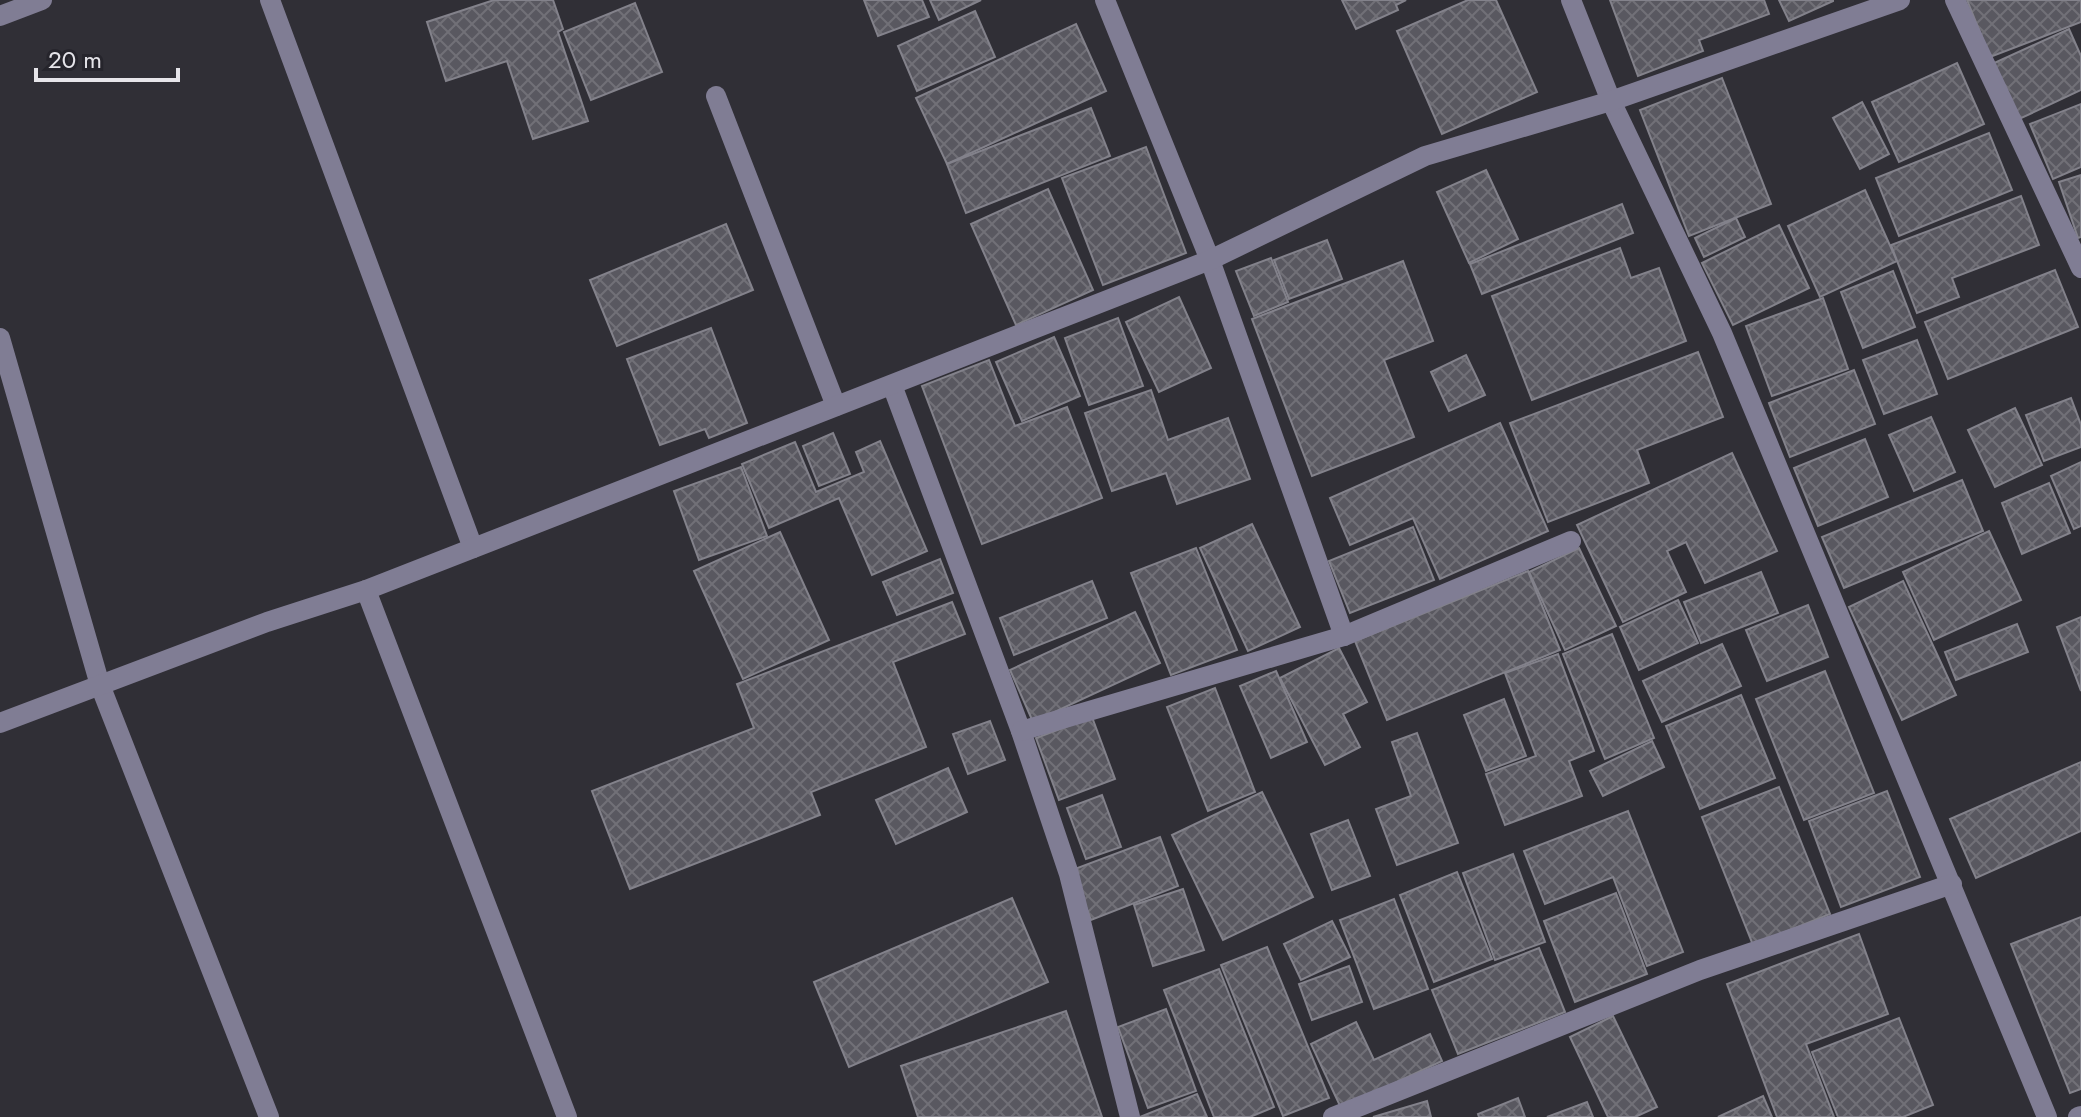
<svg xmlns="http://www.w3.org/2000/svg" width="2081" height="1117" viewBox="0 0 2081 1117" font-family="Jost,sans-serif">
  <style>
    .building { fill: url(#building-cross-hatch); stroke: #83828b; stroke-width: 2 }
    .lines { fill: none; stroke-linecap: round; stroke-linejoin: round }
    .minor { stroke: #807d94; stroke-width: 20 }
  </style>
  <defs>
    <pattern id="building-cross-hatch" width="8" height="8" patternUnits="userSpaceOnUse" patternTransform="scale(2)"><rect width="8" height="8" fill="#595860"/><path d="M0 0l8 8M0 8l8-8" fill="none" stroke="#717077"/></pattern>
  </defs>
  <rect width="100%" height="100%" fill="#302f36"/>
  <!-- building -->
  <g class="building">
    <path d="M494,0H553L563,29L558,32L588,121L533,139L507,61L446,81L427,22Z"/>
    <path d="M864,0H922L929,17L878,36Z"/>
    <path d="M930,0H981L939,20Z"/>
    <path d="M1342,0H1406L1396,5L1398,10L1356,29Z"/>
    <path d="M1468,0H1496L1537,92L1442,134L1397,31Z"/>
    <path d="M1610,0H1764L1769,14L1699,40L1703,51L1638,76Z"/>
    <path d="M1779,0H1833V1L1789,21Z"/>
    <path d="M1967,0H2081V22L1990,57Z"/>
    <path d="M635,3L662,72L591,100L564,32Z"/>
    <path d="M975,11L995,57L917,91L898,46Z"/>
    <path d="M1076,24L1106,91L947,164L916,98Z"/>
    <path d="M2069,29L2081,56V90L2017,120L1992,64Z"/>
    <path d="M1957,63L1984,124L1899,162L1872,102Z"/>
    <path d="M1722,78L1771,204L1689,236L1640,110Z"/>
    <path d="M1862,102L1889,154L1860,169L1833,118Z"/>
    <path d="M2081,104V167L2053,179L2030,124Z"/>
    <path d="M1091,108L1110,156L966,213L947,164Z"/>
    <path d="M1989,133L2012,190L1899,236L1876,178Z"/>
    <path d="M1146,147L1186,253L1103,285L1062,178Z"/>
    <path d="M1486,170L1518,239L1469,263L1437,192Z"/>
    <path d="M2081,175V237L2078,238L2059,182Z"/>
    <path d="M1048,189L1093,290L1016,325L971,224Z"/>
    <path d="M1865,190L1897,261L1820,297L1788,226Z"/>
    <path d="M2021,196L2039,245L1952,278L1959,297L1917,313L1891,245Z"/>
    <path d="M1622,204L1633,233L1482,294L1470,264Z"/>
    <path d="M1736,218L1745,237L1704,257L1695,238Z"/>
    <path d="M726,224L753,290L617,346L590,280Z"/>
    <path d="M1779,225L1809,288L1733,325L1702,263Z"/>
    <path d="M1327,240L1342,279L1289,299L1274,260Z"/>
    <path d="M1620,248L1631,278L1659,268L1686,341L1532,400L1492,296Z"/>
    <path d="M1271,258L1288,302L1254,316L1236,271Z"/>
    <path d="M1403,261L1433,341L1384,360L1414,437L1312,476L1252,319Z"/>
    <path d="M2055,270L2078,327L1948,379L1925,322Z"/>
    <path d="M1893,271L1915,327L1863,348L1841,292Z"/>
    <path d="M1179,297L1211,368L1159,392L1126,322Z"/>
    <path d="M1823,298L1848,369L1772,396L1746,326Z"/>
    <path d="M1118,318L1143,386L1089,405L1065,338Z"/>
    <path d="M711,328L747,423L709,438L705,429L660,445L627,359Z"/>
    <path d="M1054,337L1080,396L1022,421L996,362Z"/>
    <path d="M1917,340L1937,394L1884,414L1863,360Z"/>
    <path d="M1698,352L1723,417L1637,450L1649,483L1548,522L1510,423Z"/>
    <path d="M1466,355L1485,395L1449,411L1431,372Z"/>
    <path d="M989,360L1015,426L1067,407L1102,498L982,544L922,386Z"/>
    <path d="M1854,370L1875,424L1790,457L1769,403Z"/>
    <path d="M1151,390L1168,440L1228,418L1250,479L1177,504L1166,473L1112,491L1085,413Z"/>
    <path d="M2071,398L2081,425V447L2044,461L2026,415Z"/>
    <path d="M2015,408L2042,465L1995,487L1968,430Z"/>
    <path d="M1931,417L1955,472L1914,491L1889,435Z"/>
    <path d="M1500,423L1548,531L1440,579L1413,518L1350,545L1330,498Z"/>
    <path d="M833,433L850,474L819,486L803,446Z"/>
    <path d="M1865,439L1888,497L1818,526L1794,468Z"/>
    <path d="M880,441L927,551L872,575L839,498L769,528L742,464L795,442L816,492L864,472L856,452Z"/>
    <path d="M1732,453L1777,551L1705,583L1686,542L1667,551L1686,592L1623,622L1577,525Z"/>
    <path d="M2081,462V526L2074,529L2051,476Z"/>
    <path d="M741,467L767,536L699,560L674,491Z"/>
    <path d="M1962,480L1983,531L1844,588L1822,537Z"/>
    <path d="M2049,483L2070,533L2022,554L2002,503Z"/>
    <path d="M1252,524L1300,627L1248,651L1200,548Z"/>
    <path d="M1413,527L1434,580L1350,613L1329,561Z"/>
    <path d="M1989,531L2021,600L1934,640L1903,572Z"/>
    <path d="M780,532L829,640L743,679L694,571Z"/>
    <path d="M1196,548L1237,650L1171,675L1131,573Z"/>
    <path d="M1579,548L1616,626L1565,650L1529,572Z"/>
    <path d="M940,559L953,593L897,615L883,582Z"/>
    <path d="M1528,571L1560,650L1387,720L1355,641Z"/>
    <path d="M1761,572L1778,613L1701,643L1684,602Z"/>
    <path d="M1092,581L1107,618L1014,655L1000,618Z"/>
    <path d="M1903,581L1956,695L1902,720L1849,607Z"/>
    <path d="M1678,600L1698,643L1639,670L1620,627Z"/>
    <path d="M952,602L965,634L893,662L926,747L811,792L820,815L630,889L592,791L754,728L737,684Z"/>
    <path d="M1808,605L1828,657L1767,681L1746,630Z"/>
    <path d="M1135,612L1160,663L1033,722L1010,670Z"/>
    <path d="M2081,617V691L2057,627Z"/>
    <path d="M2017,624L2028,652L1956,680L1945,652Z"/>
    <path d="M1612,634L1654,738L1605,759L1563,654Z"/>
    <path d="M1722,644L1741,686L1662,722L1643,681Z"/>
    <path d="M1339,648L1367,702L1343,714L1360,747L1325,765L1280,678Z"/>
    <path d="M1558,654L1594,751L1569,761L1582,796L1505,825L1486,774L1536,756L1505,673Z"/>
    <path d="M1276,671L1307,742L1271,758L1240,686Z"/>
    <path d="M1825,671L1874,793L1804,820L1756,699Z"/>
    <path d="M1215,688L1255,792L1208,811L1167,707Z"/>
    <path d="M1741,695L1775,778L1700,809L1666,726Z"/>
    <path d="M1504,699L1526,756L1486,771L1464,715Z"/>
    <path d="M1092,717L1115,779L1059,800L1036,738Z"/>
    <path d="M990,721L1005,760L968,774L953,734Z"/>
    <path d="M1417,733L1458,843L1397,865L1376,809L1411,796L1392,742Z"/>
    <path d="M1652,741L1664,767L1603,796L1590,771Z"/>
    <path d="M2081,762V831L1976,878L1950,819Z"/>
    <path d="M948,768L967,812L896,844L876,800Z"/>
    <path d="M1779,787L1830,914L1753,945L1702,817Z"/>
    <path d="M1887,791L1920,877L1841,907L1809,821Z"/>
    <path d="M1262,792L1313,897L1223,940L1172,835Z"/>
    <path d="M1102,795L1121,847L1086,859L1067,808Z"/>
    <path d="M1628,811L1683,952L1647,966L1613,877L1545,904L1524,851Z"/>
    <path d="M1348,820L1370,876L1332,890L1311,834Z"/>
    <path d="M1160,837L1178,886L1091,920L1072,870Z"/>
    <path d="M1513,854L1545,942L1495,960L1463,873Z"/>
    <path d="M1457,872L1492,959L1434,982L1400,895Z"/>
    <path d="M1183,889L1204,950L1153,966L1134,905Z"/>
    <path d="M1616,893L1647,974L1575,1002L1544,921Z"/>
    <path d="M1012,898L1048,982L849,1067L814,982Z"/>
    <path d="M1394,899L1428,989L1374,1009L1340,920Z"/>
    <path d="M2081,917V1089L2070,1093L2011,944Z"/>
    <path d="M1332,921L1350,957L1301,980L1284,944Z"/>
    <path d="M1859,934L1888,1014L1806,1044L1834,1117H1777L1727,984Z"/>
    <path d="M1267,947L1329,1098L1283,1116L1221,965Z"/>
    <path d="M1539,948L1565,1012L1458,1054L1432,990Z"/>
    <path d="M1349,966L1362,1002L1312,1020L1299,984Z"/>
    <path d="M1219,969L1274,1107L1250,1117H1214L1164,990Z"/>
    <path d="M1166,1009L1196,1091L1148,1108L1118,1027Z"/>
    <path d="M1066,1011L1102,1117H918L901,1066Z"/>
    <path d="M1613,1016L1657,1107L1635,1117H1608L1570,1037Z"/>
    <path d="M1899,1018L1933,1105L1903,1117H1838L1812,1052Z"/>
    <path d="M1356,1022L1374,1060L1430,1034L1442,1061L1341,1108L1311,1044Z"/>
    <path d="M1197,1094L1207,1117H1140Z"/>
    <path d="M1763,1096L1772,1117H1718Z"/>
    <path d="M1518,1098L1525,1117H1479L1478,1114Z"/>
    <path d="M1427,1101L1431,1117H1373Z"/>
    <path d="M1587,1102L1593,1117H1547Z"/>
  </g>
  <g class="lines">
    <!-- minor -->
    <g class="minor">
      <path d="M270,0L473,548"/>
      <path d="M1105,0L1210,260L1344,636"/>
      <path d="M1571,0L1611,101L1722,333L2047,1117"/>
      <path d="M1955,0L2081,268"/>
      <path d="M0,16L42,0"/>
      <path d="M716,96L836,406"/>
      <path d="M0,338L100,685L269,1117"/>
      <path d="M892,385L1021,731L1069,874L1130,1117"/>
      <path d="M366,590L567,1117"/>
      <path d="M0,723L267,622L366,590L1210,260L1425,156L1611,101L1900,0"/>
      <path d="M1021,731L1344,636L1571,541"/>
      <path d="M1333,1117L1700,970L1952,884"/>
      <path d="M2078,1117L2081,1116"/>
    </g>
  </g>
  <!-- scale -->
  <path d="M36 68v12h142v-12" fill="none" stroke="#e6e5ea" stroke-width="4"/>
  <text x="48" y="68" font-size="24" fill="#e6e5ea" stroke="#26252c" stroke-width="6" paint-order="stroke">20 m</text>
</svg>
